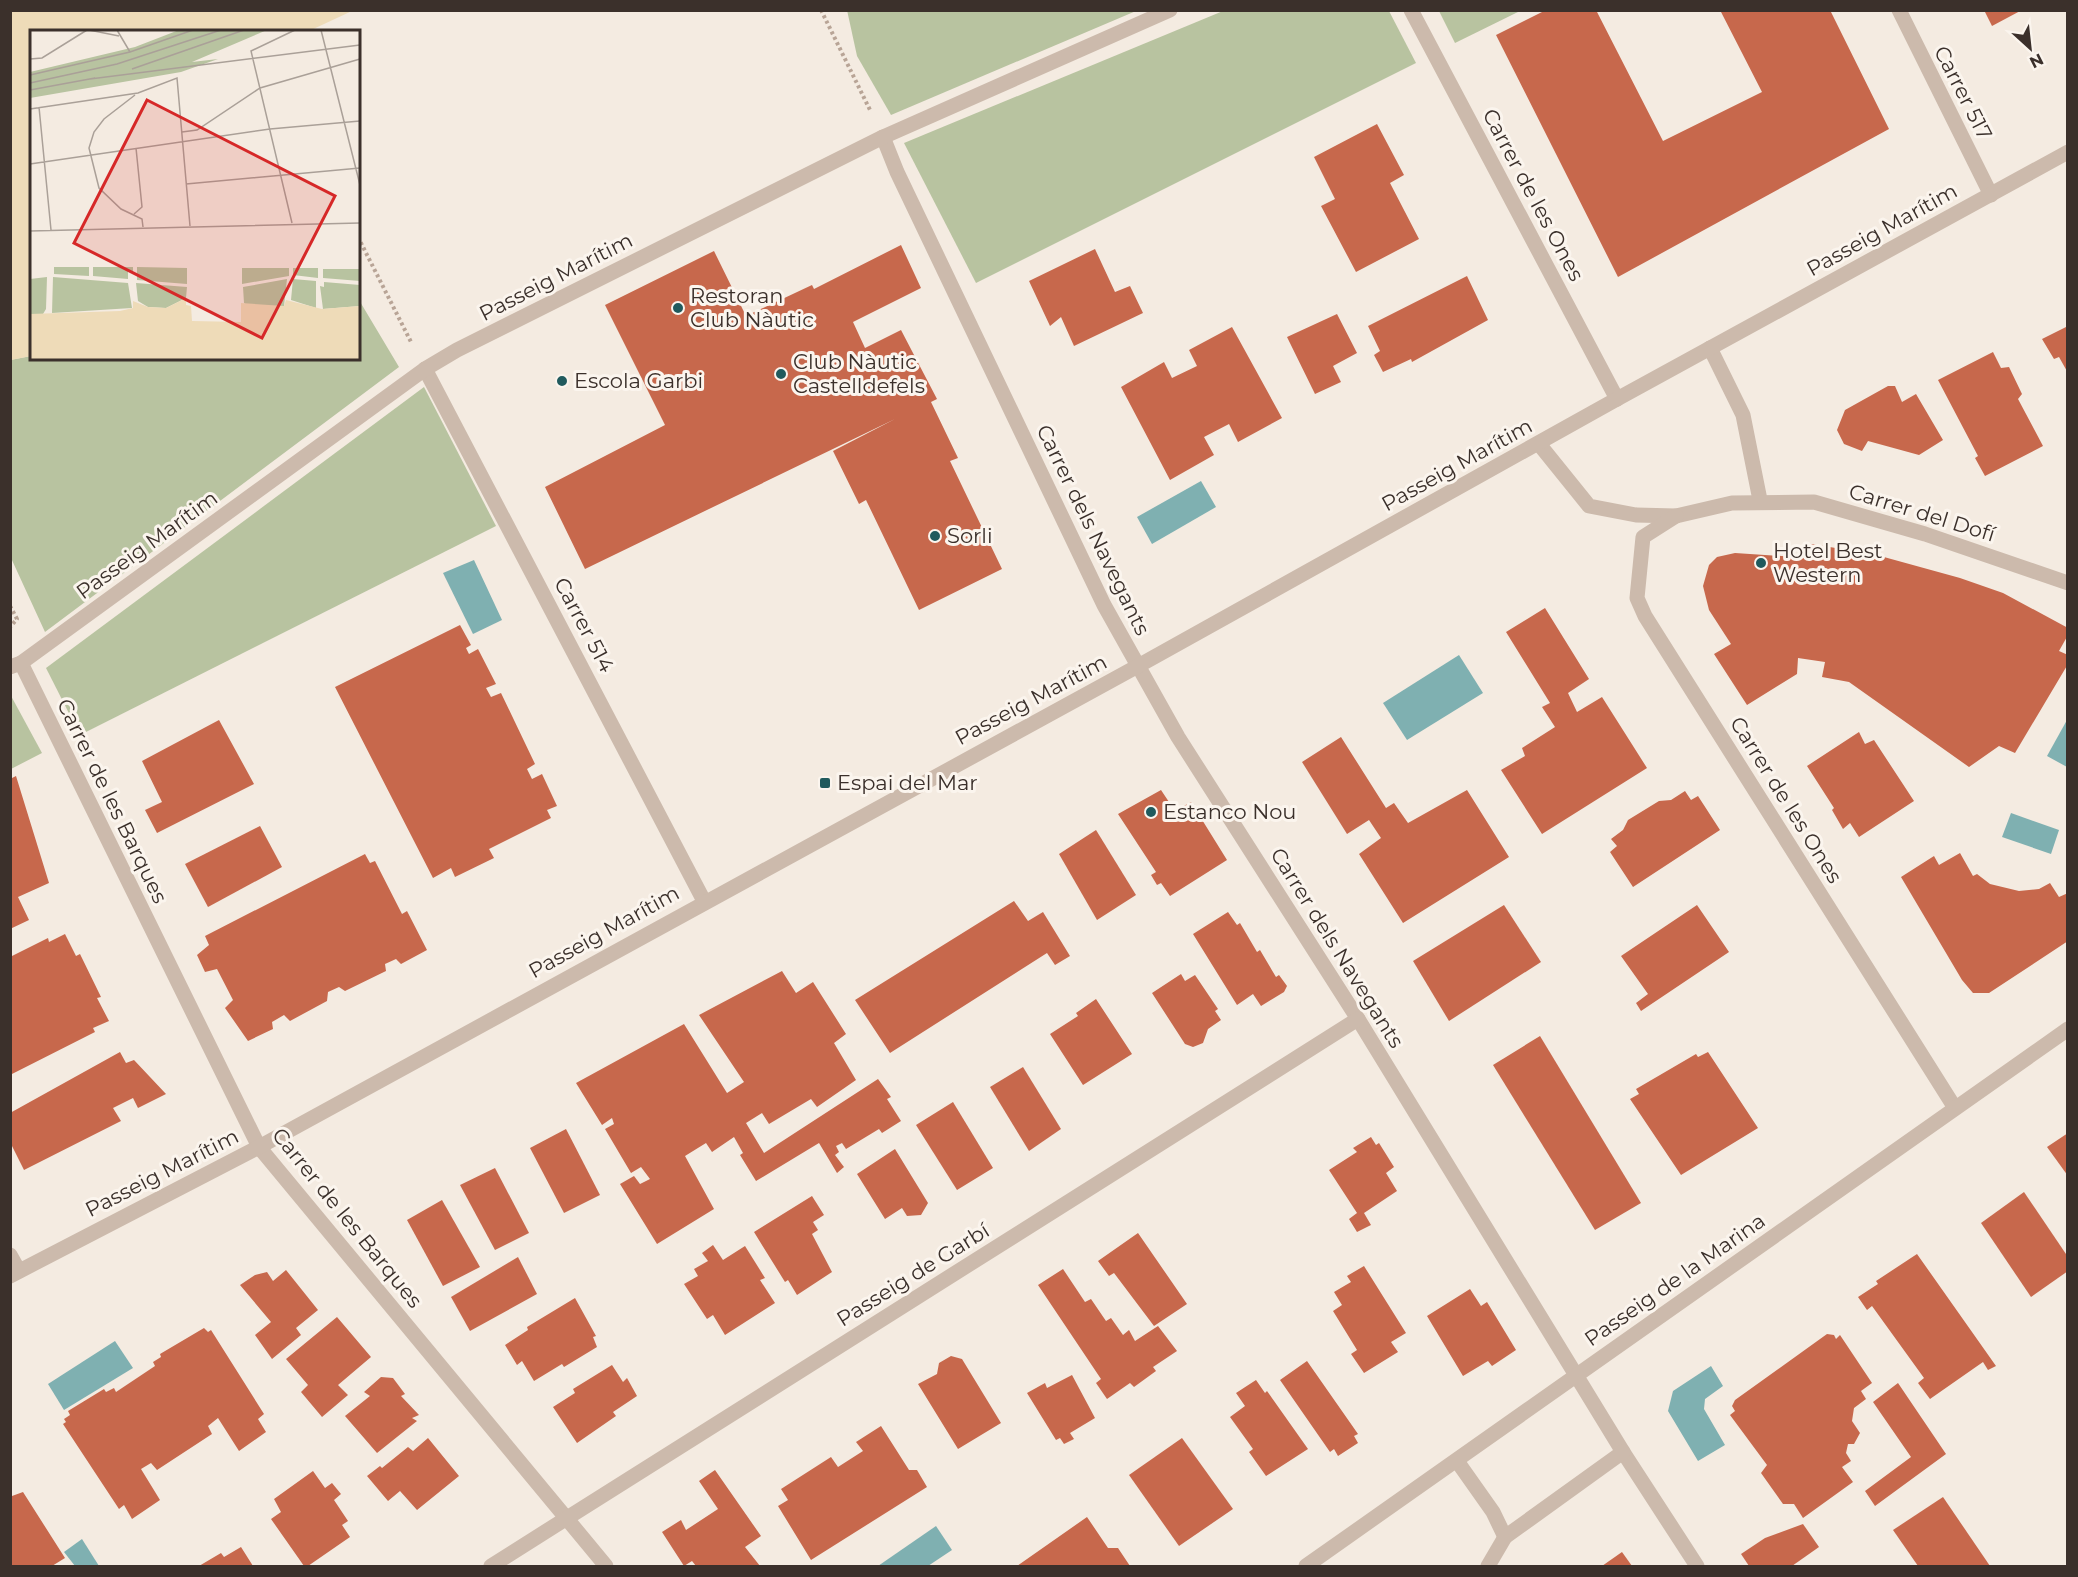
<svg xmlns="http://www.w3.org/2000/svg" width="2078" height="1577" viewBox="0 0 2078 1577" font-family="Montserrat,sans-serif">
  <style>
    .green { fill: #b8c3a0 }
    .sand { fill: #eedbb8 }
    .water { fill: #7fb0b1 }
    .building { fill: #c7684c }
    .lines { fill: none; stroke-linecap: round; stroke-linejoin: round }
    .path { stroke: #b8a496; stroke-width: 4; stroke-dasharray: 3 3; stroke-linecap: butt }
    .minor { stroke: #ccbaac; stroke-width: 15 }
    .poi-dot { fill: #205a5d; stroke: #fbf5ee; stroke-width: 2 }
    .labels { text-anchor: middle; stroke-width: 6; stroke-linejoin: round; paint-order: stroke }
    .street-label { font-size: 21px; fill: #3b302b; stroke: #fbf5ee }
    .poi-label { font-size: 21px; fill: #3b302b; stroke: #fbf5ee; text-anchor: start }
    .inset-road { fill: none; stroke: #aaa098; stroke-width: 1.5 }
    .view { fill: #d62828; fill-opacity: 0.15; stroke: #d62828; stroke-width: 3 }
    .inset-edge { fill: none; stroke: #3b302b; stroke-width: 3 }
  </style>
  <rect width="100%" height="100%" fill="#f4ebe1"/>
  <!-- green -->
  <g class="green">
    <path d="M847,10L1136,11L891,115L857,56Z"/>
    <path d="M1223,11H1389L1416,63L976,283L904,143Z"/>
    <path d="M1439,11H1520L1455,43Z"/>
    <path d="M359,300L399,367L45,632L11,558L10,360L31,356L32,358H358Z"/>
    <path d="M424,387L496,526L80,735L46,668Z"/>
    <path d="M10,694L42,753L11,769H10Z"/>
  </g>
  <!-- sand -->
  <path class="sand" d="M11,10L352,11L309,31L32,32L31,356L11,360Z"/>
  <!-- water -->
  <g class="water">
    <path d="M1201,481L1216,507L1152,544L1137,517Z"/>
    <path d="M474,560L502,620L473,634L443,573Z"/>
    <path d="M1459,655L1483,693L1407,740L1383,703Z"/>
    <path d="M2067,720V767L2047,756Z"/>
    <path d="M2011,813L2059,830L2051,854L2002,837Z"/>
    <path d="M115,1341L133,1368L64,1410L48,1384Z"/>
    <path d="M1711,1366L1723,1386L1705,1399L1704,1409L1725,1445L1698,1461L1668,1411L1673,1391Z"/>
    <path d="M936,1526L952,1550L928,1566H878Z"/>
    <path d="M82,1539L99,1566H75L64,1552Z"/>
  </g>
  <!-- building -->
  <g class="building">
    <path d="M1546,10H1596L1663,141L1762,92L1720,10H1830L1889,129L1618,277L1496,35Z"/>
    <path d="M1984,10H2022L1992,26Z"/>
    <path d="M1377,124L1404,175L1390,183L1419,239L1356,272L1321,206L1335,199L1314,157Z"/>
    <path d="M901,245L921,288L853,322L865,348L901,330L937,399L931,402L958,458L950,461L1002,569L919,610L866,500L859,504L833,451L895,419L585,569L545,487L665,425L605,305L714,251L746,316L812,285L814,289Z"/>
    <path d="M1095,249L1115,292L1130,286L1143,313L1074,346L1061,317L1050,326L1029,281Z"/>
    <path d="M1467,276L1488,320L1412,362L1411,359L1383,372L1374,355L1380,351L1368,326Z"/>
    <path d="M1337,314L1357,353L1333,366L1341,382L1315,394L1287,337Z"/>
    <path d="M2068,326V373L2059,357L2054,359L2042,339Z"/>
    <path d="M1232,327L1282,418L1238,442L1229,424L1204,437L1214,455L1170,480L1121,387L1164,362L1172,378L1197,366L1189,350Z"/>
    <path d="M1993,352L2001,368L2009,367L2022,394L2018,399L2043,446L1985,476L1975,458L1978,456L1938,380Z"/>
    <path d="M1888,386H1895L1902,402L1916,394L1943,440L1919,455L1868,441L1862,451L1844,444L1837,430L1845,410Z"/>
    <path d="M1811,544L1873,554L1960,578L2003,593L2068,628V635L2059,651L2068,655V664L2015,753L1999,746L1969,767L1849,682L1822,677L1825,662L1798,658L1797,674L1747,705L1714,654L1731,644L1709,610L1703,586L1709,565L1717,557L1735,553L1810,558Z"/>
    <path d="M1545,608L1589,679L1568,693L1577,712L1602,697L1647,768L1542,834L1501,770L1525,756L1522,748L1555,727L1542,707L1550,703L1506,632Z"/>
    <path d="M460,625L471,645L466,648L469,654L478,649L496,684L486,688L491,697L501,693L535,764L527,769L532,779L542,774L557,806L547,810L551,818L489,849L494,858L455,877L451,868L433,878L335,687Z"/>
    <path d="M219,720L254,784L157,833L145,810L162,802L142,761Z"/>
    <path d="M1859,732L1865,744L1874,740L1914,801L1859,837L1850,823L1843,829L1832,810L1834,808L1807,766Z"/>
    <path d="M1341,737L1386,808L1394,803L1408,823L1467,790L1509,857L1403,923L1359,854L1381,838L1369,820L1347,834L1302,762Z"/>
    <path d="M16,776L49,883L18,897L29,920L10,929V779Z"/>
    <path d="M1161,790L1175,811L1191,802L1227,860L1170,896L1161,883L1157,885L1151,875L1156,872L1118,814Z"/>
    <path d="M1685,791L1691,800L1698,796L1720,830L1633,887L1610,852L1617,846L1611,839L1623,830L1628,820L1659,801L1671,800Z"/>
    <path d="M260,826L282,867L208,907L185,864Z"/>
    <path d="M1096,830L1136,895L1097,920L1059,854Z"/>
    <path d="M1960,853L1973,876L1977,874L1990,884L2019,891L2039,889L2050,883L2059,897L2068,893V941L1989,993H1973L1962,980L1901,877L1934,856L1939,865Z"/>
    <path d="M365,854L370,863L375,861L402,914L407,911L427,950L401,964L396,959L385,964L386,971L345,991L339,987L328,992L327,1001L290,1021L284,1015L272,1022L273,1029L248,1041L225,1008L233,1000L217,969L205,972L197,955L209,945L205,936Z"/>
    <path d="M1014,901L1028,921L1043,912L1070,956L1055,965L1047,953L890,1053L855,1000Z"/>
    <path d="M1504,905L1541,962L1449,1021L1413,961Z"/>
    <path d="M1697,905L1729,952L1641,1011L1636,1003L1648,994L1621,956Z"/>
    <path d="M1228,912L1237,925L1240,923L1257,952L1260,950L1276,977L1279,975L1287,986L1284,992L1261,1006L1253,994L1237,1005L1193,934Z"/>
    <path d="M65,934L76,956L80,954L101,997L97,998L109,1021L93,1028L95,1032L10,1075V957L48,938L49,942Z"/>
    <path d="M782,971L796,993L813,982L846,1034L834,1043L856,1080L817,1107L811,1099L769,1124L762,1113L746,1123L764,1153L878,1079L891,1097L887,1099L901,1121L882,1133L879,1129L846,1149L842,1143L836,1146L839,1152L835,1155L844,1167L837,1173L819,1143L756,1181L740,1155L743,1153L734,1137L712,1152L706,1143L685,1156L714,1209L657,1244L620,1184L634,1176L640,1184L650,1179L641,1167L631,1173L605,1129L614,1124L612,1118L602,1125L576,1083L684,1024L727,1093L744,1082L699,1015Z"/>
    <path d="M1181,974L1185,981L1195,975L1218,1009L1215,1011L1221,1020L1208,1029L1203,1043L1193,1047L1185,1044L1152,993Z"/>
    <path d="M1096,999L1132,1054L1083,1085L1050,1034L1078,1016L1076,1013Z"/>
    <path d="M1540,1036L1641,1203L1595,1230L1493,1065Z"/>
    <path d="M120,1052L126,1063L134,1060L166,1094L138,1108L133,1098L113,1108L121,1121L24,1170L10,1142V1113Z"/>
    <path d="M1708,1052L1758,1128L1681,1175L1630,1099L1639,1094L1636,1089L1696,1054L1698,1057Z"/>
    <path d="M1023,1067L1061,1129L1029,1151L990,1087Z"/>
    <path d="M953,1102L993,1168L957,1190L916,1125Z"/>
    <path d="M566,1129L600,1195L564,1213L530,1148Z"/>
    <path d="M2068,1133V1176L2047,1147Z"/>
    <path d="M1371,1137L1376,1145L1379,1143L1394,1167L1386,1173L1397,1191L1364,1213L1371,1225L1357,1232L1349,1219L1357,1213L1329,1170L1357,1152L1353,1148Z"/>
    <path d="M895,1149L928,1203L921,1215L907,1216L902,1208L885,1219L857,1174Z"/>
    <path d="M495,1168L529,1233L495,1250L460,1185Z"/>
    <path d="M2024,1192L2068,1257V1271L2031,1297L1981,1223Z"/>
    <path d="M812,1196L824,1215L813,1222L818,1230L812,1234L832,1272L797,1295L788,1280L785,1282L754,1232Z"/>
    <path d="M442,1200L480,1267L443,1286L407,1220Z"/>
    <path d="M1138,1233L1187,1304L1154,1326L1114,1273L1109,1276L1098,1261Z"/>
    <path d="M713,1245L723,1260L745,1246L765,1278L760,1280L775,1303L725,1335L713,1315L707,1319L684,1284L698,1276L694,1269L708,1261L702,1253Z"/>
    <path d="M1917,1254L1996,1366L1988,1370L1983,1362L1930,1399L1918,1383L1924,1378L1872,1306L1867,1310L1858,1297L1878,1284L1876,1281Z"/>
    <path d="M518,1257L537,1294L470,1331L451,1297Z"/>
    <path d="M1364,1266L1406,1333L1391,1342L1398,1352L1364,1373L1351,1354L1357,1350L1333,1311L1342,1305L1334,1292L1351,1282L1347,1276Z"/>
    <path d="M1063,1269L1085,1302L1091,1299L1106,1321L1111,1318L1123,1335L1129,1330L1135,1341L1158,1326L1177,1351L1153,1367L1156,1371L1134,1387L1130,1383L1107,1399L1096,1383L1101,1379L1038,1285Z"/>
    <path d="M286,1270L318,1310L296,1328L301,1335L272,1359L255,1335L271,1322L240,1285L255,1275L267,1272L273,1281Z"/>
    <path d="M1470,1289L1481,1306L1487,1302L1516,1350L1492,1366L1488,1361L1463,1376L1427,1316Z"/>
    <path d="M575,1298L596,1336L593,1337L597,1347L564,1367L562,1364L534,1381L522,1361L517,1365L505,1345L528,1330L527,1327Z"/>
    <path d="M337,1317L371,1357L338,1385L348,1395L322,1417L301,1392L308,1385L286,1359Z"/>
    <path d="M204,1328L208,1332L211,1330L264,1414L258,1419L266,1432L239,1451L218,1418L208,1426L212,1434L157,1470L151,1463L141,1469L160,1500L132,1519L124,1505L119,1509L63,1424L66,1422L64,1419L70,1415L68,1411L104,1389L106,1392L114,1388L116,1392L155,1366L153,1362L161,1357L160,1354Z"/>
    <path d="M1827,1334L1834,1335L1836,1339L1840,1335L1872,1383L1861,1391L1866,1399L1854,1408L1852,1421L1860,1433L1854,1444H1848L1846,1453L1851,1461L1842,1467L1853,1482L1803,1518L1794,1504H1783L1761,1473L1767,1465L1730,1415L1735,1411L1732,1406L1735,1400Z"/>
    <path d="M951,1356L962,1359L1001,1423L958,1449L918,1384L937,1374L939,1363Z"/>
    <path d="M1307,1361L1358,1434L1354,1436L1358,1443L1338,1456L1334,1449L1330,1452L1280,1380Z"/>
    <path d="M612,1365L623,1382L627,1378L637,1396L613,1412L616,1416L577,1443L553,1407L575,1393L573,1389Z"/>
    <path d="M1072,1375L1095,1418L1070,1433L1074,1439L1064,1444L1060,1438L1056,1440L1027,1393L1045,1383L1047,1388Z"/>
    <path d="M381,1377L393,1378L405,1394L401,1396L419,1415L412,1418L417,1421L377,1453L345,1416L370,1396L364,1392Z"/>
    <path d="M1256,1380L1265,1393L1267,1391L1308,1449L1266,1476L1249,1452L1253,1449L1230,1417L1245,1406L1236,1393Z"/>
    <path d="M1898,1383L1946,1454L1875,1506L1865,1491L1911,1457L1873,1402Z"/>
    <path d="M881,1426L909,1470H917L927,1487L811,1560L778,1506L788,1500L781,1489L831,1457L838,1467L863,1451L856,1442Z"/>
    <path d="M428,1438L459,1476L417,1510L400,1491L388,1501L367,1476L380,1466L382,1468L408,1447L413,1451Z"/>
    <path d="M1182,1438L1233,1509L1179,1546L1129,1475Z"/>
    <path d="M715,1470L761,1536L745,1547L760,1566H696L692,1561L684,1566L662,1532L681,1520L686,1530L718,1509L699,1481Z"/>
    <path d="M313,1471L325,1488L332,1483L341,1494L334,1500L348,1521L342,1525L350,1537L308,1566H304L271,1519L281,1512L274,1499Z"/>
    <path d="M23,1492L65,1558L52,1566H10V1494L12,1496Z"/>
    <path d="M1943,1497L1990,1566H1918L1893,1530Z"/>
    <path d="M1087,1517L1108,1548H1118L1130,1566H1017Z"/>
    <path d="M1803,1524L1819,1547L1792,1566H1749L1741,1554L1765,1538Z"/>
    <path d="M241,1547L253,1566H199L221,1553L224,1557Z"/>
    <path d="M1622,1552L1632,1566H1602Z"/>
  </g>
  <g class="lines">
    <!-- path -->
    <g class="path">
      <path d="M821,10L870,110"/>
      <path d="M358,237L411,342"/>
      <path d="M10,606L17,619L10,627"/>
    </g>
    <!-- minor -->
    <g class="minor">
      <path d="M1411,10L1617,399"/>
      <path d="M1899,10L1991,195"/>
      <path d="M883,137L897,172L1104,605L1178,737L1358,1019L1623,1452L1697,1566"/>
      <path d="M1710,348L1743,415L1760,500"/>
      <path d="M425,369L704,901"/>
      <path d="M1539,444L1589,506L1636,515L1676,516L1732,503L1814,502L1925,534L2068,583"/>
      <path d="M1676,516L1643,537L1637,598L1645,616L1955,1108"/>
      <path d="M21,663L259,1147L606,1566"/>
      <path d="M10,667L21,663L425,369L457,350L883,137L1170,10"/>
      <path d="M10,1255L19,1271"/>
      <path d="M10,1276L259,1147L1138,666L1617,399L2068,152"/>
      <path d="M1457,1461L1493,1512L1505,1537"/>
      <path d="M491,1566L1358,1019"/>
      <path d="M1306,1566L2068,1029"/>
      <path d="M1488,1566L1505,1537L1623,1452"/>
    </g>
  </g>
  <!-- markers -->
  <g class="poi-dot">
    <circle cx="678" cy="308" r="6"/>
    <circle cx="781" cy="374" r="6"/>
    <circle cx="562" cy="381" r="6"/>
    <circle cx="935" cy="536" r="6"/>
    <circle cx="1761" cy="563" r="6"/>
    <rect x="819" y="777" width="12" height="12" rx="3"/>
    <circle cx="1151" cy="812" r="6"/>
  </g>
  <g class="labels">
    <!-- street labels -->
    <g class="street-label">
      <text transform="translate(1963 93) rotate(63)" y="7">Carrer 517</text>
      <text transform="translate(1533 195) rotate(62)" y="7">Carrer de les Ones</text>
      <text transform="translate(1882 230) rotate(-29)" y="7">Passeig Marítim</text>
      <text transform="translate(556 277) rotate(-27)" y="7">Passeig Marítim</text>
      <text transform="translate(1457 465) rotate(-29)" y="7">Passeig Marítim</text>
      <text transform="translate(1922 513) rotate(17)" y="7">Carrer del Dofí</text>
      <text transform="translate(1093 530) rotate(64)" y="7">Carrer dels Navegants</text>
      <text transform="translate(147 545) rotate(-36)" y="7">Passeig Marítim</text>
      <text transform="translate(584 625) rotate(62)" y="7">Carrer 514</text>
      <text transform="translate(1031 700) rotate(-28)" y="7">Passeig Marítim</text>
      <text transform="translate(1786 800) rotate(58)" y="7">Carrer de les Ones</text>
      <text transform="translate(112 801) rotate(64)" y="7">Carrer de les Barques</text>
      <text transform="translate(604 932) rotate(-29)" y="7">Passeig Marítim</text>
      <text transform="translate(1337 948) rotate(58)" y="7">Carrer dels Navegants</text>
      <text transform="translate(162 1173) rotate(-27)" y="7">Passeig Marítim</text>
      <text transform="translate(347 1218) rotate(51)" y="7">Carrer de les Barques</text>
      <text transform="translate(913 1275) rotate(-32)" y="7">Passeig de Garbí</text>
      <text transform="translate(1675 1280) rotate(-35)" y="7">Passeig de la Marina</text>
    </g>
    <!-- poi labels -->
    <g class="poi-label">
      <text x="690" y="303">Restoran<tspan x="690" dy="24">Club Nàutic</tspan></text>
      <text x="793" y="369">Club Nàutic<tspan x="793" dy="24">Castelldefels</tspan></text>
      <text x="574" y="388">Escola Garbi</text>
      <text x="947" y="543">Sorli</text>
      <text x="1773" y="558">Hotel Best<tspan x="1773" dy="24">Western</tspan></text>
      <text x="837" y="790">Espai del Mar</text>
      <text x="1163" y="819">Estanco Nou</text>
    </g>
  </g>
  <!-- overview -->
  <g transform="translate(30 30)">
    <rect width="330" height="330" fill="#f4ebe1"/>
    <path d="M149,0H237L162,32L188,29L151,42L0,68V42L105,17ZM24,237H59V246L24,244ZM63,237H103V242H98V249L63,246ZM107,237L157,238V254L107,250ZM212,238H259V246L212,254ZM263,238H288V248L263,245ZM293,239H330V251L293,248ZM17,247L16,279L13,284H0V249ZM23,247L98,253L102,278L22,283ZM257,249L254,276H218L214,273L213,257ZM263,249L286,251V278L261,270ZM294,252L330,255V276L293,279L290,256L294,257ZM106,253L157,257L156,268L136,278L118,277L108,271Z" fill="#b8c3a0"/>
    <path d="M156,268V275L161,276L162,291L211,292V273L254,276L256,270L292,279L330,276V330H0V284L90,281L103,278V271L118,277L136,278Z" fill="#eedbb8"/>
    <path class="inset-road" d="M59,0L89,6M87,0L100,22M291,0L330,155M0,29L12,28L57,0M102,39L214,0M0,45L100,22L163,0M60,49L330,15M0,53L87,34L191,0M0,60L65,48M105,65L74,89L64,102L59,118L69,158L91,179L112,189L113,197M9,77L21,200M0,79L108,63L147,48L160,196M152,102L167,100L230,58L330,29M0,134L240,99L330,91M156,154L330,138M104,184L112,177L106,118M262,193L221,21L265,0M0,201L330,193"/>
    <path class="view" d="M117,70L305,166L232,308L44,213Z"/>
    <rect width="330" height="330" class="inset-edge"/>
  </g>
  <!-- border -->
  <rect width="2078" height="1577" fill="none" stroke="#3b302b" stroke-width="24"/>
  <!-- north arrow -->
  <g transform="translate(2030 48) rotate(153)" stroke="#fbf5ee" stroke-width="4.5" paint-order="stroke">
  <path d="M0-4.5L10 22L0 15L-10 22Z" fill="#3b302b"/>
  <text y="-9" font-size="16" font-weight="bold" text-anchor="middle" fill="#3b302b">N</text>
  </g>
</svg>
